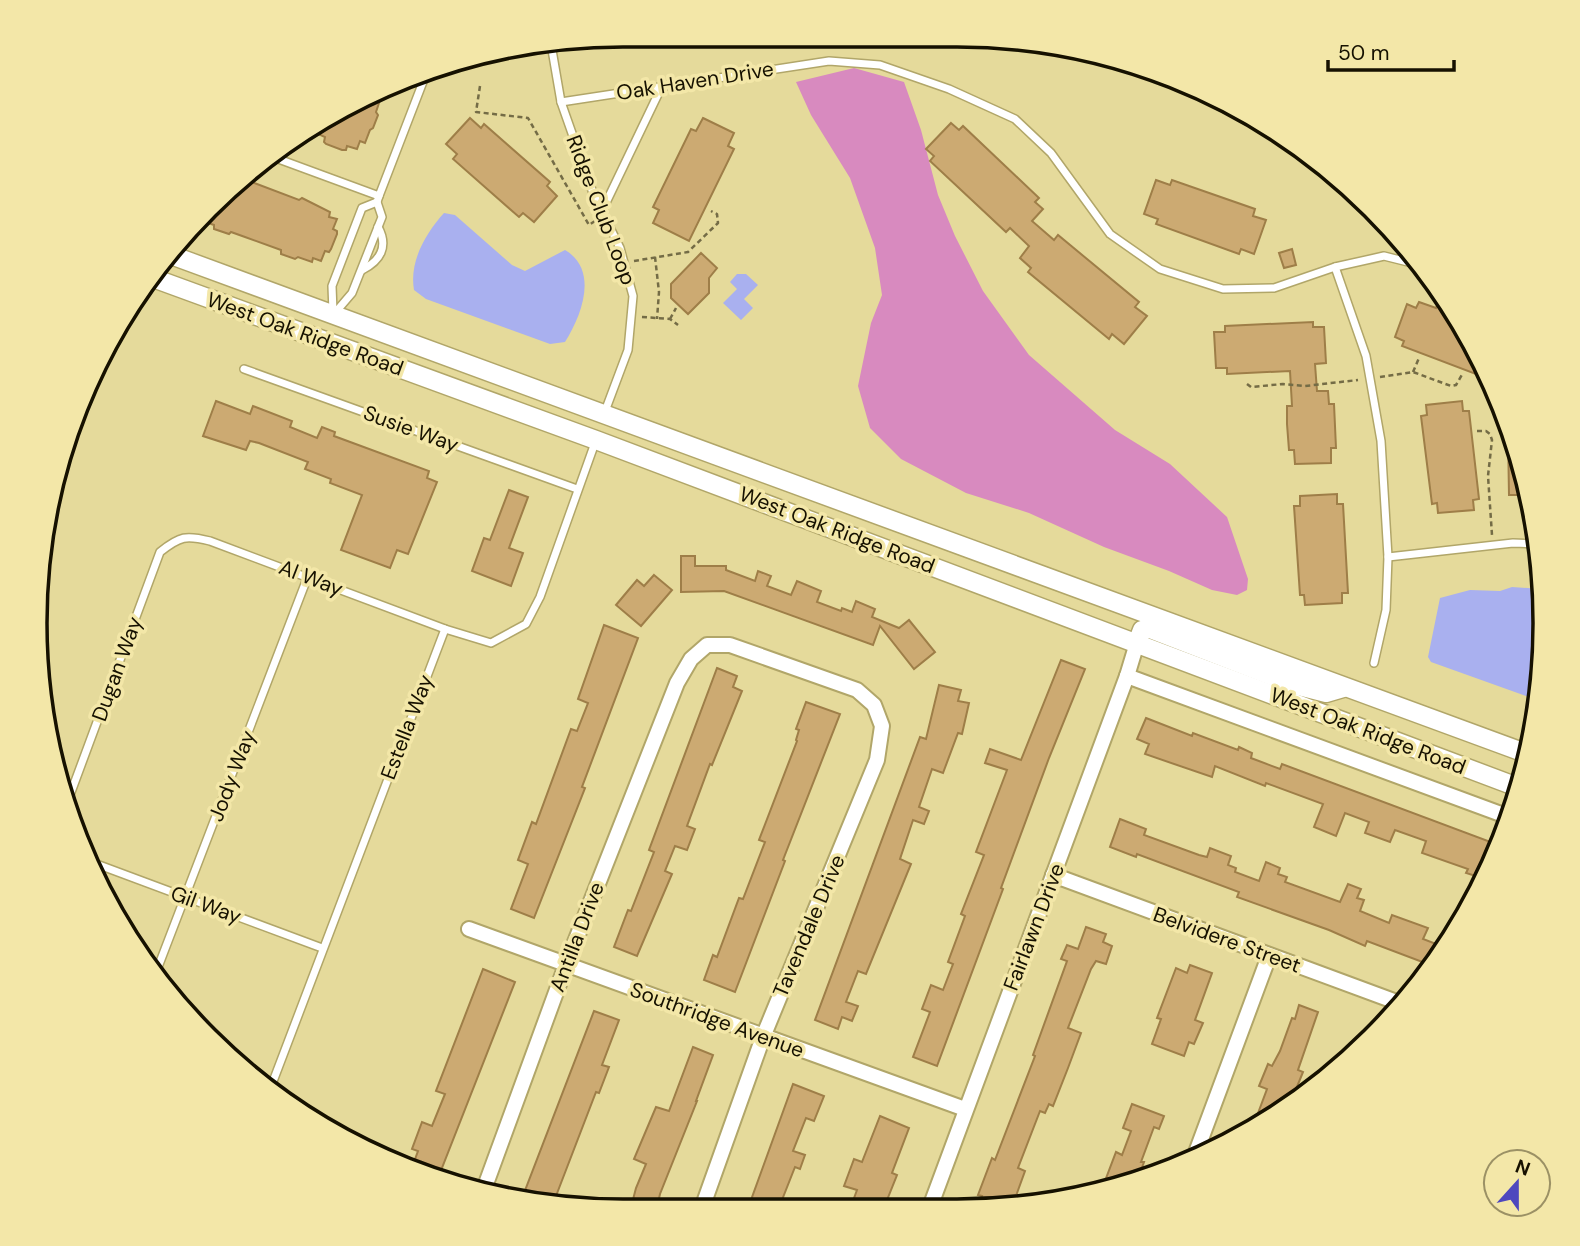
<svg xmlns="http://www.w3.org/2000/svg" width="1580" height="1246" viewBox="0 0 1580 1246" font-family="'DM Sans',sans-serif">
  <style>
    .green { fill: #d88abf }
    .water { fill: #a9b0ef }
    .building { fill: #ccaa72; stroke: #9e7e48; stroke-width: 2 }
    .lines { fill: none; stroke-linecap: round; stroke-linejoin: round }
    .service-casing { stroke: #b1a669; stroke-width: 10 }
    .minor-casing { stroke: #b1a669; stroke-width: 18 }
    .tertiary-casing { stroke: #b1a669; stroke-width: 21 }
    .path { stroke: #746c46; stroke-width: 2.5; stroke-dasharray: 5 3.5; stroke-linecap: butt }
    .service { stroke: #fff; stroke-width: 7 }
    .minor { stroke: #fff; stroke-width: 14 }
    .tertiary { stroke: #fff; stroke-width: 18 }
    .labels { text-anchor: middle; stroke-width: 7; stroke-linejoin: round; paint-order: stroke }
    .street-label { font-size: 21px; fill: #161100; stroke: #f3e7a8 }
    .rim { fill: none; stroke: #161100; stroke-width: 3.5 }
  </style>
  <rect width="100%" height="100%" fill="#e5da9b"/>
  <!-- green -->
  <path class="green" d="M854,68L904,82L921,130L938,195L955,236L983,291L1029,355L1115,430L1170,464L1227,517L1248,579L1247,590L1237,595L1212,590L1169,571L1104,547L1029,513L966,493L901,459L870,428L858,386L871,323L882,295L875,248L850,178L811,115L796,82Z"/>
  <!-- water -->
  <g class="water">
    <path d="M444,213L455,215L512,265L525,271L565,250C599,270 582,315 565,342L550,344L426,299L414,290C409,261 426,233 444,213Z"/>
    <path d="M737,274H746L758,285L744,299L753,308L741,320L723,303L737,289L730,282Z"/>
    <path d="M1512,587L1541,589L1544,662L1537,700L1431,662L1428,657L1440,598L1470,590L1500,591Z"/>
  </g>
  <!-- building -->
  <g class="building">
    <path d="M383,91L376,112L378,115L373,128L370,130L365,143L360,141L357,149L347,146L346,150H342L326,144L324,142L325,137L316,133L321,120L329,114Z"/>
    <path d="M470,118L481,128L484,124L550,182L547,186L557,196L534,222L523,213L519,217L453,159L457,154L446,144Z"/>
    <path d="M703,118L734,133L728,146L734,149L689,241L653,223L659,210L653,207L691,129L696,131Z"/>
    <path d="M951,123L959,130L963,126L1039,198L1035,202L1043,209L1032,221L1054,240L1058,235L1139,302L1135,307L1147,316L1124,344L1112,334L1109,339L1028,272L1031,268L1020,258L1029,246L1010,228L1006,232L930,161L934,156L926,149Z"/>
    <path d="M244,179L299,200L302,198L330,212L329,217L337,219L333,229L337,231V234L331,249L329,252L325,251L321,261L313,258L312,262L298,257L295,259L281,254V250L245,237L231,232L229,234L214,229V225L200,220L208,207Z"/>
    <path d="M1156,180L1170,185L1172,180L1255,209L1253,216L1266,220L1254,254L1241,249L1239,254L1156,224L1158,219L1144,214Z"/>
    <path d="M1292,249L1296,265L1284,268L1279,253Z"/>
    <path d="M701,253L717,268L709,278V293L688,314L671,298V284Z"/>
    <path d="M1419,302L1436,308L1437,305L1450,310L1466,329L1489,379L1402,346L1404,341L1395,337L1407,304L1416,308Z"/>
    <path d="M1313,322V327H1324L1326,363L1315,364L1317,391H1328L1329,404H1334L1336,448H1331V463L1295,464L1294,450H1289L1287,424V406H1292L1290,371L1227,374V368H1216L1214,332H1225V326Z"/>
    <path d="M216,401L250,414L253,406L292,421L290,427L317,438L322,427L335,432L334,436L429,471L427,478L437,482L408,554L397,550L390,568L341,550L362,495L330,483L331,479L305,469L308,462L259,443L250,441L246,450L203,436Z"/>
    <path d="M1462,401L1463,411H1469L1479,499L1473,500L1474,510L1438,513L1437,503L1432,504L1421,416L1427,415L1426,405Z"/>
    <path d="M1514,435L1528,495H1509L1508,436Z"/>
    <path d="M509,490L528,497L509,548L523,553L511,586L472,571L484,538L490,540Z"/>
    <path d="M1337,494V504H1343L1348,593H1342V603L1305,605L1304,595H1300L1294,506H1300V496Z"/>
    <path d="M681,556H695V566H726V570L755,581L758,571L771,576L767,586L791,595L797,581L821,591L817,602L841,611L842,608L852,612L856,601L875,609L872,617L899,628L909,620L935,652L914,669L880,626L873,645L724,591L681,592Z"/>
    <path d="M654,575L672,590L641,626L616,605L637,580L644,586Z"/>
    <path d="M604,625L638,638L582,787L585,788L534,918L511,909L528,864L518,860L532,822L536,824L571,729L577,731L588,703L578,699Z"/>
    <path d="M1061,660L1085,669L1049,758L1001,888L1003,889L937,1066L913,1057L930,1012L922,1009L931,985L943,990L953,964L948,962L965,916L961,914L984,855L976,852L1007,770L985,763L990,749L1021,760Z"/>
    <path d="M717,668L737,676L733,687L742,691L712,765L710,764L687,826L695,829L687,850L675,846L665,871L672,874L637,956L614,947L628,910L631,911L654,852L649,850Z"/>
    <path d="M939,685L961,690L958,701L969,703L962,734L958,733L943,773L932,769L919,807L929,811L924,824L913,820L900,859L911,864L866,974L858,971L846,1002L858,1006L852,1021L842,1017L838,1029L815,1020L920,737L926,739Z"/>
    <path d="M806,702L840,714L783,860L785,861L735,992L704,980L713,955L717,957L739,898L743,899L765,842L759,840L797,741L796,740L799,730L796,729Z"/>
    <path d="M1146,718L1192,736L1193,733L1238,750L1239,747L1252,753L1251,758L1280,769L1282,764L1496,844L1494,848L1497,849L1490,869L1486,868L1482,878L1466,873L1468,869L1422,853L1426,841L1395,830L1390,842L1365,833L1369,822L1345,813L1336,836L1314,827L1323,804L1266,783L1265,786L1215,766L1212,777L1145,754L1149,744L1137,739Z"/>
    <path d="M1120,819L1146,829L1144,835L1199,855L1207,857L1210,848L1231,856L1228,865L1236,868L1235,872L1259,881L1266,862L1280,868L1278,874L1287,877L1285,882L1340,902L1348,884L1361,889L1357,898L1364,900L1360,911L1389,923L1392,915L1428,928L1423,939L1444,947L1433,966L1367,941L1365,946L1329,930L1237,897L1239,892L1137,854L1136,857L1110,847Z"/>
    <path d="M1086,927L1106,934L1103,942L1112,946L1106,964L1096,961L1091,969L1068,1028L1081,1033L1068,1068L1053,1106L1049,1104L1045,1113L1040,1111L1018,1168L1025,1171L1012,1207L977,1210L982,1196L978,1195L992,1158L995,1160L1035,1056L1033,1055L1067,961L1061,959L1067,945L1078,949Z"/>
    <path d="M1190,965L1212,973L1195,1020L1203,1023L1194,1044L1189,1042L1184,1056L1152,1044L1161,1019L1157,1018L1176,968L1187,973Z"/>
    <path d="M483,969L515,982L438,1178L411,1170L418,1151L412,1149L422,1122L432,1126L445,1094L436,1091Z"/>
    <path d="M1299,1005L1318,1012L1298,1070L1303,1072L1290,1104L1251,1132L1267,1089L1259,1086L1268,1064L1272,1066L1280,1051L1292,1018L1295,1019Z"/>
    <path d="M594,1011L619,1020L602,1065L609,1067L599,1093L596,1092L556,1196L551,1194L547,1204L521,1201Z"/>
    <path d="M693,1047L713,1055L696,1101H697L660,1194L656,1211H630L636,1188L646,1164L634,1159L656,1107L669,1111Z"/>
    <path d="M793,1084L824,1096L814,1121L806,1118L793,1151L805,1155L800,1169L795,1167L778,1210L747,1211Z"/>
    <path d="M1132,1104L1164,1116L1159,1129L1154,1127L1141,1162H1144L1137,1182L1102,1189L1116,1152L1122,1155L1131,1131L1123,1128Z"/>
    <path d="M880,1116L909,1128L892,1173L897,1175L883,1210H876L853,1201L857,1190L844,1186L854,1159L862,1162Z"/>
  </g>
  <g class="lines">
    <defs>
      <g id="service">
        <path d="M551,44L561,102L593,193L620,248L633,296L628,350L604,414"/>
        <path d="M561,102L829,61L880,65L949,89L1015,119L1051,153L1110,234L1160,269L1223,289L1274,288L1335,267L1384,256L1412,263"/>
        <path d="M273,157L379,196L426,74"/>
        <path d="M602,211L662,86"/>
        <path d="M1335,267L1366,356L1381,441L1388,557L1386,610L1374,663"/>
        <path d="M362,270C380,261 389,247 378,227"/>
        <path d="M333,312L332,286L362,208L377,202"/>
        <path d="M334,314L352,293L382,217L377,202L379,196"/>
        <path d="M244,369L577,489"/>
        <path d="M1388,557L1513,543L1539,544"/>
        <path d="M67,803L160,552C180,536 186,535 210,541L445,629L491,643L526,624L540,597L596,440"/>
        <path d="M91,862L322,948"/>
        <path d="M155,975L308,576"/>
        <path d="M269,1092L445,629"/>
      </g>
      <g id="minor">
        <path d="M1127,676L1509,817"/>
        <path d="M1053,875L1402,1004"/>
        <path d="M469,929L965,1109"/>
        <path d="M1194,1158L1269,956"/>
        <path d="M483,1192L566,965L677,683L691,659L707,645H730L857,690L874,705L882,726L877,760L763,1037L701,1211"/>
        <path d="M929,1210L1127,676L1137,643"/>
      </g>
      <g id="tertiary">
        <path d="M171,255L1528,754"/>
        <path d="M153,278L596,440L1520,788"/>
        <path d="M1137,643L1142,630L1148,628L1295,685L1326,693L1343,688"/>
      </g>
    </defs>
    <!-- service casing -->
    <use href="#service" class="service-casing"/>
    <!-- minor casing -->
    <use href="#minor" class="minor-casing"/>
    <!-- tertiary casing -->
    <use href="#tertiary" class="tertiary-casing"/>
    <!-- path -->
    <g class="path">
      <path d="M480,86L476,112L528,118L589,225L595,221"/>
      <path d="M655,257L659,292L657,319"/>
      <path d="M634,261L688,252L718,223L717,214L711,211"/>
      <path d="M642,317L670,319L678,325"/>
      <path d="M670,319L676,308"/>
      <path d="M1413,372L1419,358"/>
      <path d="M1380,377L1413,372L1451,386L1456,385L1463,373"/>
      <path d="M1247,384L1251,387L1283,384L1305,386L1358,380"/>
      <path d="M1477,431H1486L1490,434L1492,440L1488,476L1492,535"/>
    </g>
    <!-- service -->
    <use href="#service" class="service"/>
    <!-- minor -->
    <use href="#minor" class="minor"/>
    <!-- tertiary -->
    <use href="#tertiary" class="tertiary"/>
  </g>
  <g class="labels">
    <!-- street labels -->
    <g class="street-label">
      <text transform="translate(695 81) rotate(-9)" y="7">Oak Haven Drive</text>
      <text transform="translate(601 210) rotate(69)" y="7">Ridge Club Loop</text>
      <text transform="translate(305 334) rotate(20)" y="7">West Oak Ridge Road</text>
      <text transform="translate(411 429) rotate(20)" y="7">Susie Way</text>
      <text transform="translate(837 530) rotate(21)" y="7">West Oak Ridge Road</text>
      <text transform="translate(311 578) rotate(21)" y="7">Al Way</text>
      <text transform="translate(117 669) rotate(-70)" y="7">Dugan Way</text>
      <text transform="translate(407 727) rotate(-69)" y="7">Estella Way</text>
      <text transform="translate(1368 731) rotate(21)" y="7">West Oak Ridge Road</text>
      <text transform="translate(232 776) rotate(-69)" y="7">Jody Way</text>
      <text transform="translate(206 905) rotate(20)" y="7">Gil Way</text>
      <text transform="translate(809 926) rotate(-67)" y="7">Tavendale Drive</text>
      <text transform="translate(1034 927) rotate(-69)" y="7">Fairlawn Drive</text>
      <text transform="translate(577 937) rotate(-69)" y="7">Antilla Drive</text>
      <text transform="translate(1227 940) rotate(20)" y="7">Belvidere Street</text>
      <text transform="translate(717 1020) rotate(20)" y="7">Southridge Avenue</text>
    </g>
  </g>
  <!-- crop -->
  <path d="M0 0H1580V1246H0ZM623 47H957A576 576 0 0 1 1533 623V623A576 576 0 0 1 957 1199H623A576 576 0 0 1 47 623V623A576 576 0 0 1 623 47Z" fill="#f3e7a8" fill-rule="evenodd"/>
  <path class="rim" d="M623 47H957A576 576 0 0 1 1533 623V623A576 576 0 0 1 957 1199H623A576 576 0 0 1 47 623V623A576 576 0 0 1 623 47Z"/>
  <!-- north arrow -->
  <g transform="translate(1517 1183) rotate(21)"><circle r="33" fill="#f3e7a8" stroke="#9b9165" stroke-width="2"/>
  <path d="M0-5L12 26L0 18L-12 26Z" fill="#4e48be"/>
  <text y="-10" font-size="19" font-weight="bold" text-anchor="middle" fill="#161100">N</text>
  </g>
  <!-- scale -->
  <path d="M1328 60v10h126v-10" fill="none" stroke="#161100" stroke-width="3.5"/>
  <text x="1338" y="60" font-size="21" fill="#161100" stroke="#f3e7a8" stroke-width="5" paint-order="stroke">50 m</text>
</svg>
